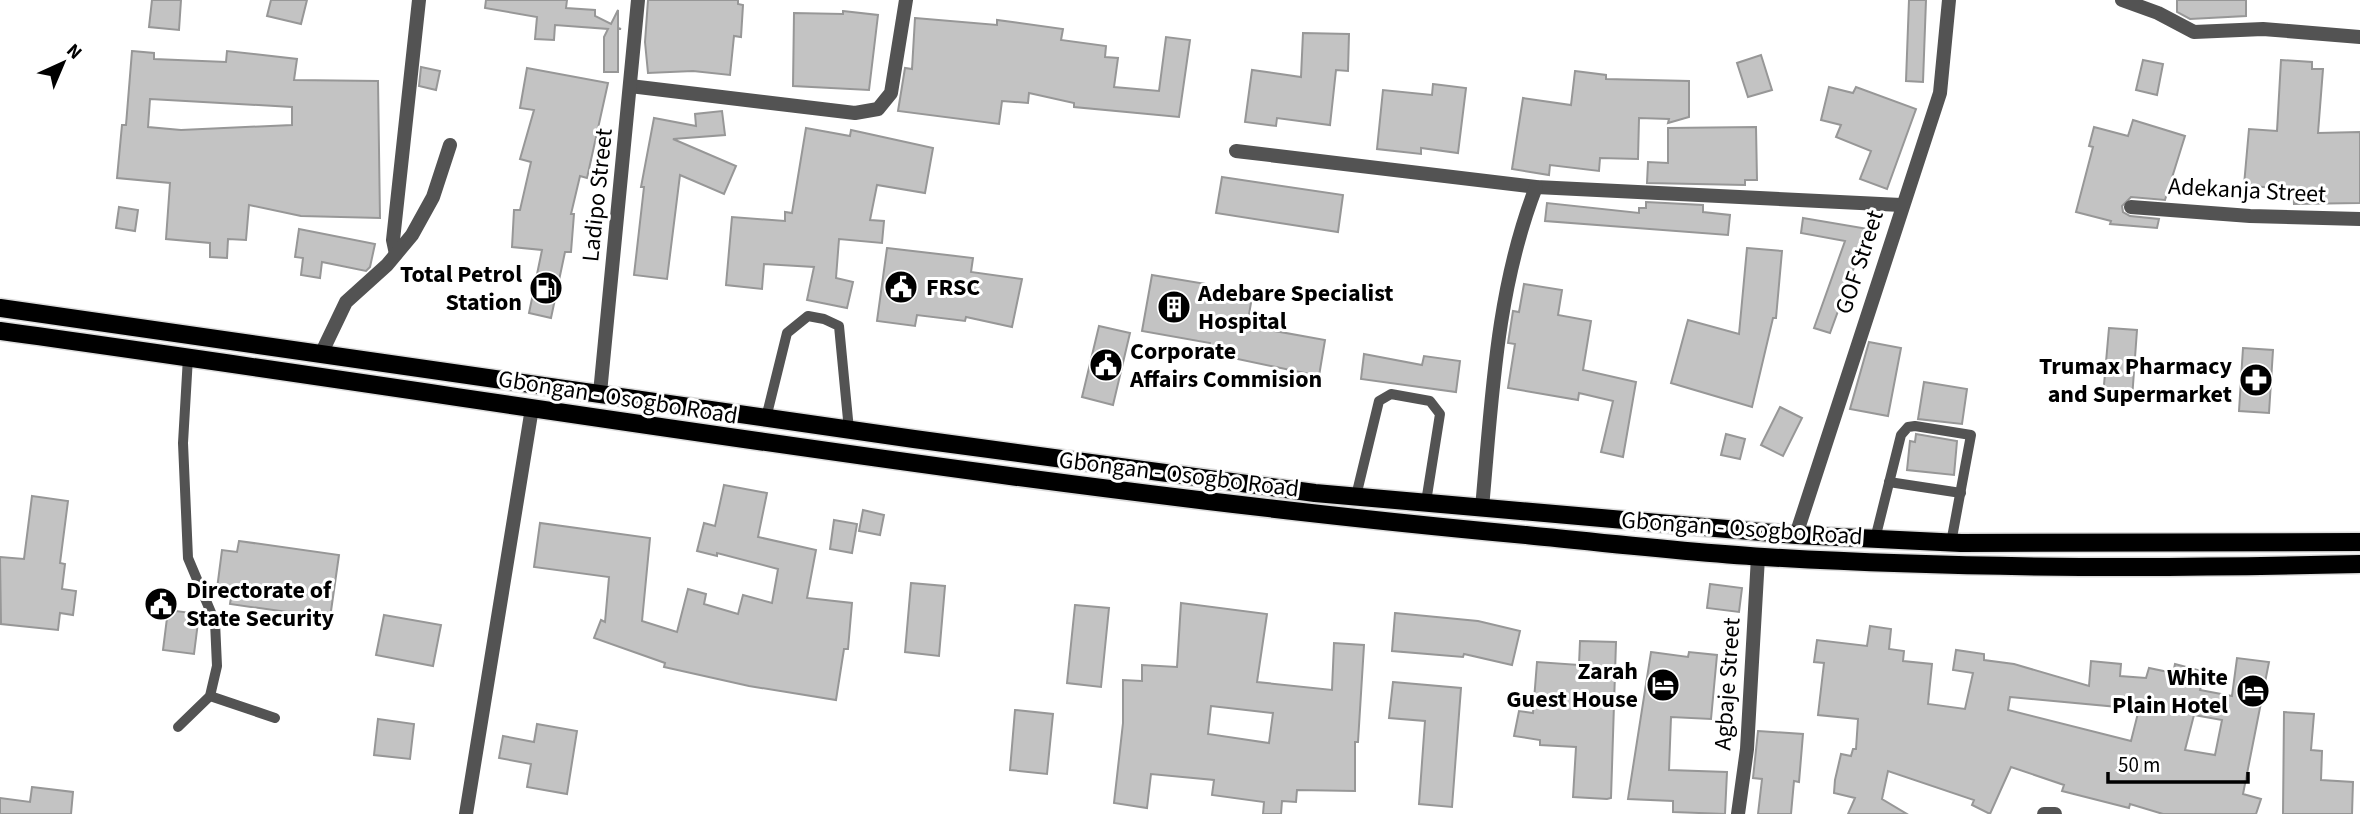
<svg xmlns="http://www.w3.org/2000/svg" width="2360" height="814" viewBox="0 0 2360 814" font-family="'Source Sans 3',sans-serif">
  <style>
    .building { fill: #c3c3c3; stroke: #979797; stroke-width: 2; fill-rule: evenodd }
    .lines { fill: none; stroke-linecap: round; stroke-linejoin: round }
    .primary-casing { stroke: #dbdbdb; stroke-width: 21 }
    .service { stroke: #535353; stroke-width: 10 }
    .minor { stroke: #535353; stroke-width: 14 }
    .primary { stroke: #000; stroke-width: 18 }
    .labels { text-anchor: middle; stroke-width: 6; stroke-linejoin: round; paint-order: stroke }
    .street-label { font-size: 24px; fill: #000; stroke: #fff }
    .poi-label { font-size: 24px; font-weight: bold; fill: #000; stroke: #fff; text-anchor: end }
  </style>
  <rect width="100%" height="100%" fill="#fff"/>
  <!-- building -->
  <g class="building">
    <path d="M152,0H181L179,30L149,27Z"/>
    <path d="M271,0H307L301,24L267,16Z"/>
    <path d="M486,0H567L566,8L595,10V16L611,24L618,10V28L621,29H618V72H604V37L608,29L555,25L554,40L535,39L537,17L485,8Z"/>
    <path d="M648,0H738V4L743,5L741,37L734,36L730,75L693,71L648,73L645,42Z"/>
    <path d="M1909,0H1926L1923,82L1906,81Z"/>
    <path d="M2177,0H2246V16L2190,19L2177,12Z"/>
    <path d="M843,11L878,15L869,90L793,86L794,13L843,14Z"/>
    <path d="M915,18L997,25V20L1063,29L1061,40L1106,46L1105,57L1118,58L1114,87L1159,91L1166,37L1190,40L1179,117L1074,107V103L1029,93L1028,103L1002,101L999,124L898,111L905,68L912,69Z"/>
    <path d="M1303,33L1349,34L1348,71L1336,70L1330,125L1277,118L1276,126L1245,122L1252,70L1301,77Z"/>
    <path d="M132,51L154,53V59L226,62L227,51L297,59L294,80L378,81L380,218L301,216L249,205L246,240L228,239L227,258L210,257V243L166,239L170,183L117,178L122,125H126ZM150,99L292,107V125L181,130L148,127Z"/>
    <path d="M1761,55L1772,90L1748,97L1737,63Z"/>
    <path d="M2143,60L2163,64L2157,95L2136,90Z"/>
    <path d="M2281,60L2312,62V69H2323L2318,133L2360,132V203L2294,204L2293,190L2244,185L2249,129L2277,131Z"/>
    <path d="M421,67L440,71L436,90L419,86Z"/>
    <path d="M527,68L608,83L587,178L580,176L571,214H574L571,252H565L551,318L529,313L542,250L512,247L514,210H520L531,162L520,159L534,110L520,108Z"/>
    <path d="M1575,71L1606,75V79L1689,81V117L1668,123L1669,119L1639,118L1638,159L1600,158L1599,171L1550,165L1549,175L1512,169L1523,98L1571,105Z"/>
    <path d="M1433,84L1466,88L1458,153L1421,148V154L1377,149L1383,90L1432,95Z"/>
    <path d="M1829,87L1853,93L1856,87L1916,109L1887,189L1860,179L1871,151L1836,137L1841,125L1821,120Z"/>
    <path d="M722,111L725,135L673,139L736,166L724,194L680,175L667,279L634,275L644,187H641L654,118L696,126L695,114Z"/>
    <path d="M2133,120L2185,136L2165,200L2131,197L2122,206L2123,212L2130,216L2159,219L2157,228L2110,224L2111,221L2076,212L2093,147L2089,146L2094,127L2128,136Z"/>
    <path d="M1756,127L1757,180H1745V185L1647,183L1648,162L1668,163V128Z"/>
    <path d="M806,128L850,136L851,130L933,148L925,193L877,185L870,220L884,221L882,243L839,239L836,278L853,282L847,308L807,300L814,267L764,264L762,289L726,285L732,217L785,221V212L792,213Z"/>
    <path d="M1222,177L1343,195L1338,232L1216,213Z"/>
    <path d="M1646,202L1703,205V212L1730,215L1728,235L1545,221L1547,203L1639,213V208H1646Z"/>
    <path d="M119,207L138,210L135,231L116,228Z"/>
    <path d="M1803,218L1868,229L1830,333L1814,328L1845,241L1801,233Z"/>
    <path d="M299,229L375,244L370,267L366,271L322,262L320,278L301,275L303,258L295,257Z"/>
    <path d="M887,248L973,258L971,272L1022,279L1012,327L966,317L965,321L917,315L915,326L877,321Z"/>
    <path d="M1747,248L1782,251L1776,318H1773L1752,407L1671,383L1688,320L1739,334Z"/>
    <path d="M1152,275L1206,284L1205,289L1252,297L1247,326L1325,340L1319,376L1209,353L1210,343L1142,331Z"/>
    <path d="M1524,284L1562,290L1558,315L1591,321L1583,370L1636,382L1623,457L1601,452L1613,401L1579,393L1578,400L1508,388L1515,344L1508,343L1513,311L1519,312Z"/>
    <path d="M1099,326L1130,333L1113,405L1082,397Z"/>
    <path d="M2109,328L2137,330L2132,399L2103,396Z"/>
    <path d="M1869,342L1901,348L1888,416L1850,409Z"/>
    <path d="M2243,348L2273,350L2269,413L2239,411Z"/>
    <path d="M1364,354L1422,365L1424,356L1460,361L1456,392L1361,379Z"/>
    <path d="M1924,382L1967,389L1962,424L1918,419Z"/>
    <path d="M1780,407L1802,418L1783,456L1761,445Z"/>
    <path d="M1726,434L1745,439L1740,459L1721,455Z"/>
    <path d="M1916,434L1957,441L1954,475L1907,470L1910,441L1915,442Z"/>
    <path d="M724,485L767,493L758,537L816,550L807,598L852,603L848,649H844L836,700L749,686L664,667L665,663L594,638L601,620L605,622L609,577L534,567L540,523L650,538L642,621L677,632L688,589L706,594L704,604L738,614L743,595L772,603L778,569L717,553V556L697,551L704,523L715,526Z"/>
    <path d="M32,496L68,501L60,563L65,564L62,589L76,591L73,615L60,613L58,630L1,624L0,557L24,559Z"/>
    <path d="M863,510L884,515L880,535L859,531Z"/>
    <path d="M834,520L857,524L852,553L830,549Z"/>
    <path d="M239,541L339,555L330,618L230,604L232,591L217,589L222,550L237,552Z"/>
    <path d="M911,583L945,586L939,656L905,652Z"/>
    <path d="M1710,584L1742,588L1739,612L1707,608Z"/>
    <path d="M1181,603L1267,614L1257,682L1332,690L1334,643L1364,645L1358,742H1355V791L1297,790L1296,802L1282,801L1281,814H1263L1264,802L1212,795L1214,780L1151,774L1147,808L1114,803L1123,723V680L1142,681V665L1177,667ZM1211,706L1273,713L1269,743L1208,734Z"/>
    <path d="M1075,605L1109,608L1101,687L1067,683Z"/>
    <path d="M168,610L199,614L194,654L163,650Z"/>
    <path d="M1395,613L1478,621L1520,631L1512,665L1464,654L1463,657L1392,651Z"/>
    <path d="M384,615L441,625L433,666L376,655Z"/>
    <path d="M1870,626L1891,629L1889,649L1904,651L1903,661L1932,664L1928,704L1965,709L1973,673L1953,670L1956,650L1984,654V660L2014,664L2089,686L2091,661L2121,664L2120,676L2146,678L2149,668L2173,673L2175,664L2205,672L2200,690L2232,696L2237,658L2269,662L2243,794L2261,799L2256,814H2163L2130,804L2129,808L2062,791L2064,785L2011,767L1990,814L1972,805L1974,800L1888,771L1882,799L1907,814H1848L1855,798L1834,793L1835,780L1841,754L1851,756L1853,749H1856L1858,719L1818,715L1824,663L1814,662L1817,640L1867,646ZM2010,697L2139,709L2131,741L2008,710ZM2194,715L2222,720L2215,755L2185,750Z"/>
    <path d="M1580,641L1616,642L1611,798L1607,799L1573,797L1576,747L1540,745V740L1514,736L1519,711L1533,713L1537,662L1579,665Z"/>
    <path d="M1651,652L1688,657L1689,652L1717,655L1711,719L1671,717L1669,770L1727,772L1725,814L1673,812V801L1628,799Z"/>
    <path d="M1393,682L1461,688L1452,807L1419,804L1425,721L1389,718Z"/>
    <path d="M1015,710L1053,714L1047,774L1010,770Z"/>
    <path d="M2284,712L2314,714L2311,750L2322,751L2321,780L2353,782L2352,814H2283Z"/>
    <path d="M378,719L414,724L410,759L374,755Z"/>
    <path d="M537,724L577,731L567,794L527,787L531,764L499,758L503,736L534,742Z"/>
    <path d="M1758,731L1803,734L1799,782L1794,781L1791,814H1758L1762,779L1753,778Z"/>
    <path d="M32,787L73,792L71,814H0V798L30,802Z"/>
  </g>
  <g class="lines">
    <defs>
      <g id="primary">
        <path d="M0,308L914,439L1315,493L1796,535L1961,543L2360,542"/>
        <path d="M0,331C509,401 1014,488 1526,535C1605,543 1684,552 1764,557C1962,569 2161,569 2360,564"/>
      </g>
    </defs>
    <!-- primary casing -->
    <use href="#primary" class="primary-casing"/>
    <!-- service -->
    <g class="service">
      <path d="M766,418L787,333L808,316L824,319L839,326L849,430"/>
      <path d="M1889,482L1961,493"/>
      <path d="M1356,496L1379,401L1391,394L1430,401L1440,414L1426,502"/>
      <path d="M1875,539L1901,435L1908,427L1915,426L1971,435L1951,543"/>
      <path d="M210,696L275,718"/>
      <path d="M178,727L210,696L217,666L215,622L188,558L183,443L188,357"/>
    </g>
    <!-- minor -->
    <g class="minor">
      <path d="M2122,0L2158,13L2194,32L2263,29L2360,37"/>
      <path d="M630,86L855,113L878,109L891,93L906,0"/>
      <path d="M1236,151L1536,187L1901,205"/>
      <path d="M2131,207L2250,216L2360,219"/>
      <path d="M396,254L393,240L419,0"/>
      <path d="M322,352L346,302L387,265L412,235L433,197L450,145"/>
      <path d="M600,393L638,0"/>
      <path d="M1482,508C1492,399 1496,290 1536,187"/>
      <path d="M1796,535L1940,93L1949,0"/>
      <path d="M466,814L532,408"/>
      <path d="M1738,814L1747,749L1758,557"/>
      <path d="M2044,814H2055"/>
    </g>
    <!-- primary -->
    <use href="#primary" class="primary"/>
  </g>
  <!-- icons -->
  <defs>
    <symbol id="civic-disc" viewBox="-11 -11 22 22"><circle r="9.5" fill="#000" stroke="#fff"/><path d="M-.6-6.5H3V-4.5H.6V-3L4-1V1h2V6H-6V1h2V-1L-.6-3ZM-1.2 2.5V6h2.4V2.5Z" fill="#fff"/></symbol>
    <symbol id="fuel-disc" viewBox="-11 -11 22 22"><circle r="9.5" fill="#000" stroke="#fff"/><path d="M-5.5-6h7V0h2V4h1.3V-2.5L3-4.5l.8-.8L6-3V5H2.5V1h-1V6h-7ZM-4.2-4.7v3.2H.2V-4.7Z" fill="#fff"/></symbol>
    <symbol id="building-disc" viewBox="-11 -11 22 22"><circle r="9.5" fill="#000" stroke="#fff"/><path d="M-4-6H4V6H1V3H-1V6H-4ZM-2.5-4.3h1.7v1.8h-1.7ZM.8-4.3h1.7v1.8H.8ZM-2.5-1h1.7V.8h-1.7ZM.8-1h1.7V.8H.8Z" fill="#fff"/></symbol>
    <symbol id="pharmacy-disc" viewBox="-11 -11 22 22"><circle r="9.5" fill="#000" stroke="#fff"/><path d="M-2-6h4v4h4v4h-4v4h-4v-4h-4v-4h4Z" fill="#fff"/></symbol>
    <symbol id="hotel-disc" viewBox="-11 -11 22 22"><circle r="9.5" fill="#000" stroke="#fff"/><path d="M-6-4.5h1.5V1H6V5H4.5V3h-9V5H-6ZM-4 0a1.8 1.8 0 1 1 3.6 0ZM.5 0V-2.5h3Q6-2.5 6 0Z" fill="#fff"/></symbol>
  </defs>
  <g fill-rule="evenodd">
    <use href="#civic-disc" x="882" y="268" width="38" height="38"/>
    <use href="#fuel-disc" x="527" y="269" width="38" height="38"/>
    <use href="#building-disc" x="1155" y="288" width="38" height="38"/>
    <use href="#civic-disc" x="1087" y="346" width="38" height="38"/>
    <use href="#pharmacy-disc" x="2237" y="361" width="38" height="38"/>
    <use href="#civic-disc" x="142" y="585" width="38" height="38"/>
    <use href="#hotel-disc" x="1644" y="666" width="38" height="38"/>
    <use href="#hotel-disc" x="2234" y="672" width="38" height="38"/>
  </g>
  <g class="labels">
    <!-- street labels -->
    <g class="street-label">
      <text transform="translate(2247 190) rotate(3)" y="8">Adekanja Street</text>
      <text transform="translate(597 195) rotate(-84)" y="8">Ladipo Street</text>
      <text transform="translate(1859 262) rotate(-72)" y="8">GOF Street</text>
      <text transform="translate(618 397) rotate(9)" y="8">Gbongan - Osogbo Road</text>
      <text transform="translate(1179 474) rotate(7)" y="8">Gbongan - Osogbo Road</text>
      <text transform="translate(1742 528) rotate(4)" y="8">Gbongan - Osogbo Road</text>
      <text transform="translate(1727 684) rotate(-86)" y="8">Agbaje Street</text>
    </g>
    <!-- poi labels -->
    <g class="poi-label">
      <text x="522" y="282">Total Petrol<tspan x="522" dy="28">Station</tspan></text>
      <text x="926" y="295" text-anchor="start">FRSC</text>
      <text x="1198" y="301" text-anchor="start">Adebare Specialist<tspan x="1198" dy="28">Hospital</tspan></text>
      <text x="1130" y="359" text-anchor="start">Corporate<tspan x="1130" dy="28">Affairs Commision</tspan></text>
      <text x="2232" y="374">Trumax Pharmacy<tspan x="2232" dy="28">and Supermarket</tspan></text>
      <text x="186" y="598" text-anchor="start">Directorate of<tspan x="186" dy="28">State Security</tspan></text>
      <text x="1638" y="679">Zarah<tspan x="1638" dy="28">Guest House</tspan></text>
      <text x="2228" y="685">White<tspan x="2228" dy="28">Plain Hotel</tspan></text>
    </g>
  </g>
  <!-- north arrow -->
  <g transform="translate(63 63) rotate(44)" stroke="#ffffff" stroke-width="5" paint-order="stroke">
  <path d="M0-5L12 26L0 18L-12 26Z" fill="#000000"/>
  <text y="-10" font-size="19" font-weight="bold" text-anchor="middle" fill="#000000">N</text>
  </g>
  <!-- scale -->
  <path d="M2108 772v10h140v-10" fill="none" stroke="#000000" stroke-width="3.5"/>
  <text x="2118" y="772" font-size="21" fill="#000000" stroke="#ffffff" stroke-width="5" paint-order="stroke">50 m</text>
</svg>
